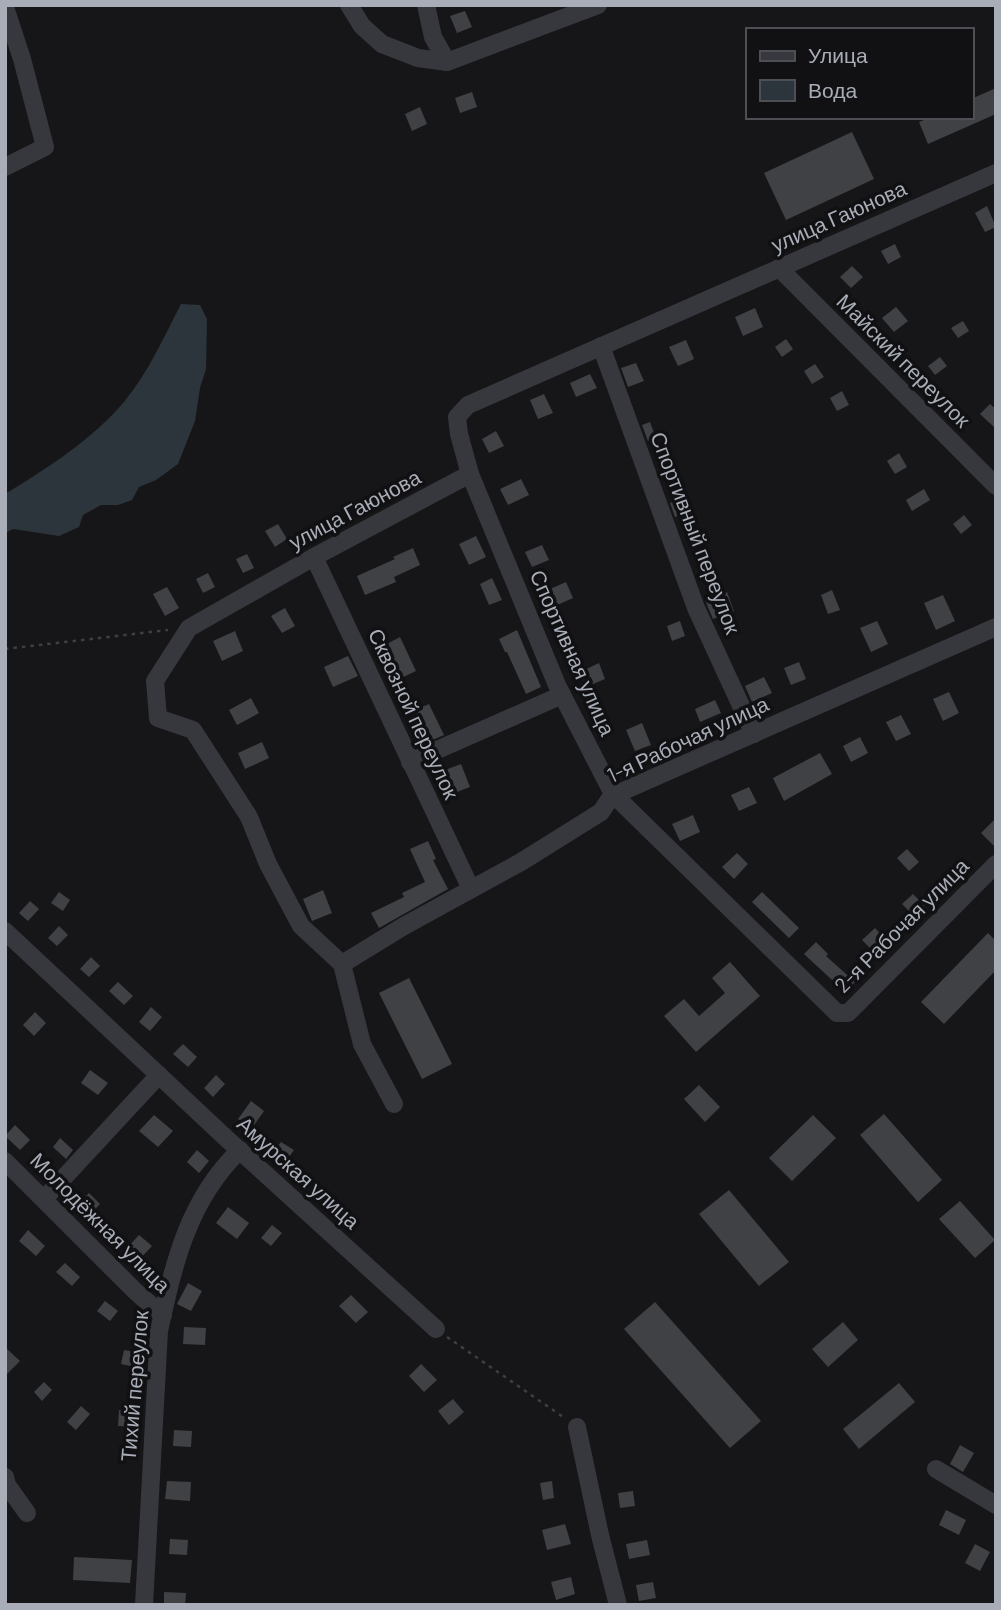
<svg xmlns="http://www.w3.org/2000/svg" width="1001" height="1610" viewBox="0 0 1001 1610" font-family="Barlow,sans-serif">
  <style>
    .water { fill: #2c353c }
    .building { fill: #404145 }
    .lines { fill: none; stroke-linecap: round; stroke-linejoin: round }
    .path { stroke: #3d3f44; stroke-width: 2.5; stroke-dasharray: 3.5 5; stroke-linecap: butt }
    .minor { stroke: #37383d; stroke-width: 18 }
    .labels { text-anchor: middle; stroke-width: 7; stroke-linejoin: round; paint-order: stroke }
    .street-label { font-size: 21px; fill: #a8adb8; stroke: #111113 }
  </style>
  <rect width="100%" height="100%" fill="#161618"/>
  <!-- water -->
  <path class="water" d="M181,304L200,305L207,319L206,369L200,388L195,421L178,464L156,480L139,487L132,500L118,505H101L83,515L79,527L59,536L13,529L5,533V494C46,469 93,439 124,402C148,373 164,337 181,304Z"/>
  <!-- building -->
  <g class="building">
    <path d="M465,11L472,27L457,33L450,16Z"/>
    <path d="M996,88V114L928,144L919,122L931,117H971V99Z"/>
    <path d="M472,92L477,107L460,113L455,98Z"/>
    <path d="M420,107L427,124L412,131L405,114Z"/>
    <path d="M852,132L874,179L786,220L764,173Z"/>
    <path d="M987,206L996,227L985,232L975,213Z"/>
    <path d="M895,244L901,257L888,264L881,251Z"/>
    <path d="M852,266L863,277L851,288L840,277Z"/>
    <path d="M896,307L908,321L894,332L882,318Z"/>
    <path d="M755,308L763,327L743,336L735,317Z"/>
    <path d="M963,321L969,331L958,338L951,328Z"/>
    <path d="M786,339L793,349L782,357L775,347Z"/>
    <path d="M686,340L694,359L678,366L669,347Z"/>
    <path d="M940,357L947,366L935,375L928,366Z"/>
    <path d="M636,363L644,381L628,387L621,368Z"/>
    <path d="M815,364L824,377L812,384L804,371Z"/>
    <path d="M590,374L597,388L576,397L570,383Z"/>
    <path d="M842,391L849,405L837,411L830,398Z"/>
    <path d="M544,394L553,413L538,419L530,400Z"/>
    <path d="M990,404L996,409V429L980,414Z"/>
    <path d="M650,422L656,438L648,441L642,425Z"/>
    <path d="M496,431L504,446L489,453L482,439Z"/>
    <path d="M899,453L907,467L895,474L887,461Z"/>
    <path d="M521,479L529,495L508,505L500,489Z"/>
    <path d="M924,489L930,500L912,511L906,500Z"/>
    <path d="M679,500L684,514L675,517L670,503Z"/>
    <path d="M964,515L972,525L961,534L953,524Z"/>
    <path d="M278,524L287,539L275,547L265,531Z"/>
    <path d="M476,536L486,557L469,565L459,544Z"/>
    <path d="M542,545L549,560L532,567L525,552Z"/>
    <path d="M413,548L420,565L394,577L396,582L365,595L357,576L395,559L393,557Z"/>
    <path d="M247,554L254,568L243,573L236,559Z"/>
    <path d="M208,573L215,587L203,593L196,579Z"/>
    <path d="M492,578L502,600L489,605L480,584Z"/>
    <path d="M566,582L573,598L555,606L548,590Z"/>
    <path d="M167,587L179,608L165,616L153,594Z"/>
    <path d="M832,590L840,610L828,614L821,595Z"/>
    <path d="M727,592L734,611L713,619L705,600Z"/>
    <path d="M943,595L955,621L936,630L924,603Z"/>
    <path d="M285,608L295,626L282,633L271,616Z"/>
    <path d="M680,621L685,636L672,641L667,626Z"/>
    <path d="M877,621L888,644L871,652L860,628Z"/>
    <path d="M517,630L541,687L526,694L507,652H505L499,639Z"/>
    <path d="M235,631L243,651L222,661L213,641Z"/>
    <path d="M400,637L416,671L399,679L383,646Z"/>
    <path d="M348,656L358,676L333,687L324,667Z"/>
    <path d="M799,662L806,679L791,685L784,668Z"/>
    <path d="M599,663L605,679L586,687L580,672Z"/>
    <path d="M764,677L772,693L752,702L745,686Z"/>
    <path d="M949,692L959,713L943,721L933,699Z"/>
    <path d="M251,698L259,713L237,725L229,710Z"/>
    <path d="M715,700L721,713L700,722L695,709Z"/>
    <path d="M429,704L444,735L430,741L415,710Z"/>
    <path d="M901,715L911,734L896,741L886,722Z"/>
    <path d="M642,723L651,745L635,751L626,730Z"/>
    <path d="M860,737L868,753L851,762L843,746Z"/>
    <path d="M262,742L269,758L245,769L238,753Z"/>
    <path d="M820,753L832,774L784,801L773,778Z"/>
    <path d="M461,764L470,787L449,795L440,772Z"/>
    <path d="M749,787L757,803L739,811L731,795Z"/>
    <path d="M693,815L700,832L680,841L672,824Z"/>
    <path d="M996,818V848L981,833Z"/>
    <path d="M428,841L436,859L433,860L448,889L379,928L371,913L404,897L402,893L425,882L410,849Z"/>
    <path d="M907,849L919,862L909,871L897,858Z"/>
    <path d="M737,853L748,864L734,879L722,867Z"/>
    <path d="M323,890L332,913L312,921L303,899Z"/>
    <path d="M59,892L70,900L63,911L51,903Z"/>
    <path d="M762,892L799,928L789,938L752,902Z"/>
    <path d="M913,894L925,906L914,916L902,904Z"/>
    <path d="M30,901L39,909L28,921L19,913Z"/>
    <path d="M59,926L68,935L57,946L48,938Z"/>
    <path d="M875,928L892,946L879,957L862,940Z"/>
    <path d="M988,933L996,941V970L944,1024L921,1002Z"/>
    <path d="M816,942L828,954L826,956L855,982L845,992L804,954Z"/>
    <path d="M91,957L100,966L89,977L80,969Z"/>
    <path d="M730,962L760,996L696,1052L664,1016L684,999L699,1016L725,993L712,978Z"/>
    <path d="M409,978L452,1064L422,1079L379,993Z"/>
    <path d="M118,982L133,996L124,1005L109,991Z"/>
    <path d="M151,1007L162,1017L150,1031L139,1022Z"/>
    <path d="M35,1012L46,1023L34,1036L23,1025Z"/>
    <path d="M183,1044L197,1057L188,1067L173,1054Z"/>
    <path d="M90,1070L108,1083L98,1095L81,1083Z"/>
    <path d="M216,1075L225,1084L213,1097L204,1088Z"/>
    <path d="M699,1085L720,1107L705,1122L684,1099Z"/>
    <path d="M251,1101L264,1111L252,1128L238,1119Z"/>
    <path d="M884,1114L942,1180L918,1202L860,1135Z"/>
    <path d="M154,1115L173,1131L158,1147L139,1131Z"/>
    <path d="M813,1115L836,1138L792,1181L769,1158Z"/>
    <path d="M15,1125L30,1140L20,1150L5,1136Z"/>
    <path d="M60,1138L73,1150L66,1159L53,1147Z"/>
    <path d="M281,1142L294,1150L284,1164L271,1155Z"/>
    <path d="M197,1150L209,1161L199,1173L187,1162Z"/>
    <path d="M729,1190L789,1262L759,1286L699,1214Z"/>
    <path d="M89,1193L100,1204L87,1218L75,1207Z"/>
    <path d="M960,1201L995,1240L975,1258L939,1219Z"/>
    <path d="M228,1207L249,1223L237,1239L216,1223Z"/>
    <path d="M272,1225L282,1233L271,1246L261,1238Z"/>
    <path d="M28,1230L45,1246L36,1256L19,1241Z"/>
    <path d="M139,1235L152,1246L138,1261L126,1249Z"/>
    <path d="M65,1263L80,1277L72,1286L56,1272Z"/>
    <path d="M188,1283L202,1291L191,1311L177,1304Z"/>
    <path d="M351,1295L368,1312L356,1323L339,1306Z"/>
    <path d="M105,1301L118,1311L110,1321L97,1311Z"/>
    <path d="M655,1302L761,1421L730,1448L624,1329Z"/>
    <path d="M843,1322L858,1340L828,1367L812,1349Z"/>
    <path d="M184,1327L206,1328L205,1345L183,1344Z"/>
    <path d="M5,1347L20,1361L5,1376Z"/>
    <path d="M124,1350L146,1354L145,1369L121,1364Z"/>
    <path d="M421,1364L437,1380L424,1392L409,1376Z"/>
    <path d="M44,1382L52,1390L42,1401L34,1392Z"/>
    <path d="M899,1383L915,1402L859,1449L843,1429Z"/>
    <path d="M453,1399L464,1412L449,1425L438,1411Z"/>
    <path d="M81,1406L90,1414L76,1430L67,1422Z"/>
    <path d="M119,1410L140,1411L139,1427L118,1426Z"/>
    <path d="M174,1430L192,1431L191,1447L173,1446Z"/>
    <path d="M960,1445L974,1453L963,1472L950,1464Z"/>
    <path d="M167,1481L191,1482L190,1501L165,1499Z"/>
    <path d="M552,1481L554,1498L543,1500L540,1483Z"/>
    <path d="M633,1491L635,1506L620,1508L618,1493Z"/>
    <path d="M946,1510L966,1520L959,1535L939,1525Z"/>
    <path d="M565,1524L571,1544L547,1550L542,1530Z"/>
    <path d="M170,1539L188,1540L187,1555L169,1554Z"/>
    <path d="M647,1540L650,1555L629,1559L626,1544Z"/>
    <path d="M975,1544L990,1552L980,1571L965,1563Z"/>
    <path d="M74,1557L132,1560L130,1583L73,1580Z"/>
    <path d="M571,1577L575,1594L556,1600L551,1582Z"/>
    <path d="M653,1582L656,1598L639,1601L636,1585Z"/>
    <path d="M164,1592L186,1593L185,1605H164Z"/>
  </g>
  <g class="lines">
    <!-- path -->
    <g class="path">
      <path d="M5,649L168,630"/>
      <path d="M447,1337L566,1419"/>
    </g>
    <!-- minor -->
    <g class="minor">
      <path d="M349,5L362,26L382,44L418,58L447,62L598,5"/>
      <path d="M426,5L433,37L447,62"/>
      <path d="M5,7L22,59L45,147L5,167"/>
      <path d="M779,268L996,486"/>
      <path d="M601,346L696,608L754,734"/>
      <path d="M470,474L557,685L613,794L837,1013H848L996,864"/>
      <path d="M314,557L471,889"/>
      <path d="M410,762L562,695"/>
      <path d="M5,931L227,1139L436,1329"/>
      <path d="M342,964L404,926L521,862L601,812L613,794L621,792L996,627"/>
      <path d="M394,1104L362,1044L342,964L301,926L268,864L249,817L193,730L158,718L155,681L189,628L314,557L470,474L459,434L457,417L468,405L996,173"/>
      <path d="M5,1161L136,1292L163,1315"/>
      <path d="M44,1199L159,1075"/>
      <path d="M577,1427L600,1535L618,1605"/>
      <path d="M936,1469L996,1505"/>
      <path d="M5,1477L7,1485L27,1513"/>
      <path d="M144,1605L159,1331C174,1263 188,1200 240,1150"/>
    </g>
  </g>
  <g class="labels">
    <!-- street labels -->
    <g class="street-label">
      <text transform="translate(839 217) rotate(-24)" y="7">улица Гаюнова</text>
      <text transform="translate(903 361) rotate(45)" y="7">Майский переулок</text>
      <text transform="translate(355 510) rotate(-28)" y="7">улица Гаюнова</text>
      <text transform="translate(695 533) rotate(69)" y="7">Спортивный переулок</text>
      <text transform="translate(572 653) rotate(66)" y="7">Спортивная улица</text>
      <text transform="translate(413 714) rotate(65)" y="7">Сквозной переулок</text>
      <text transform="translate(688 740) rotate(-25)" y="7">1-я Рабочая улица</text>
      <text transform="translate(902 926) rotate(-45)" y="7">2-я Рабочая улица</text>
      <text transform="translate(298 1173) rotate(42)" y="7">Амурская улица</text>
      <text transform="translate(100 1223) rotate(45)" y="7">Молодёжная улица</text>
      <text transform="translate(135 1386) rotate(-85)" y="7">Тихий переулок</text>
    </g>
  </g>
  <!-- border -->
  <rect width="1001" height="1610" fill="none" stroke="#a8adb8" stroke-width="14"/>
  <!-- legend -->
  <rect x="746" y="28" width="228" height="91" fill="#111113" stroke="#4d4f55" stroke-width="2"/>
  <rect x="760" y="51" width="35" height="10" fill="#37383d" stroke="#4d4f55" stroke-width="2"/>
  <text x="808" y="63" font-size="21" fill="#a8adb8">Улица</text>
  <rect x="760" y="80" width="35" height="21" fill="#2c353c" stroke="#4d4f55" stroke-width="2"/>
  <text x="808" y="98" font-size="21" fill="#a8adb8">Вода</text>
</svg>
